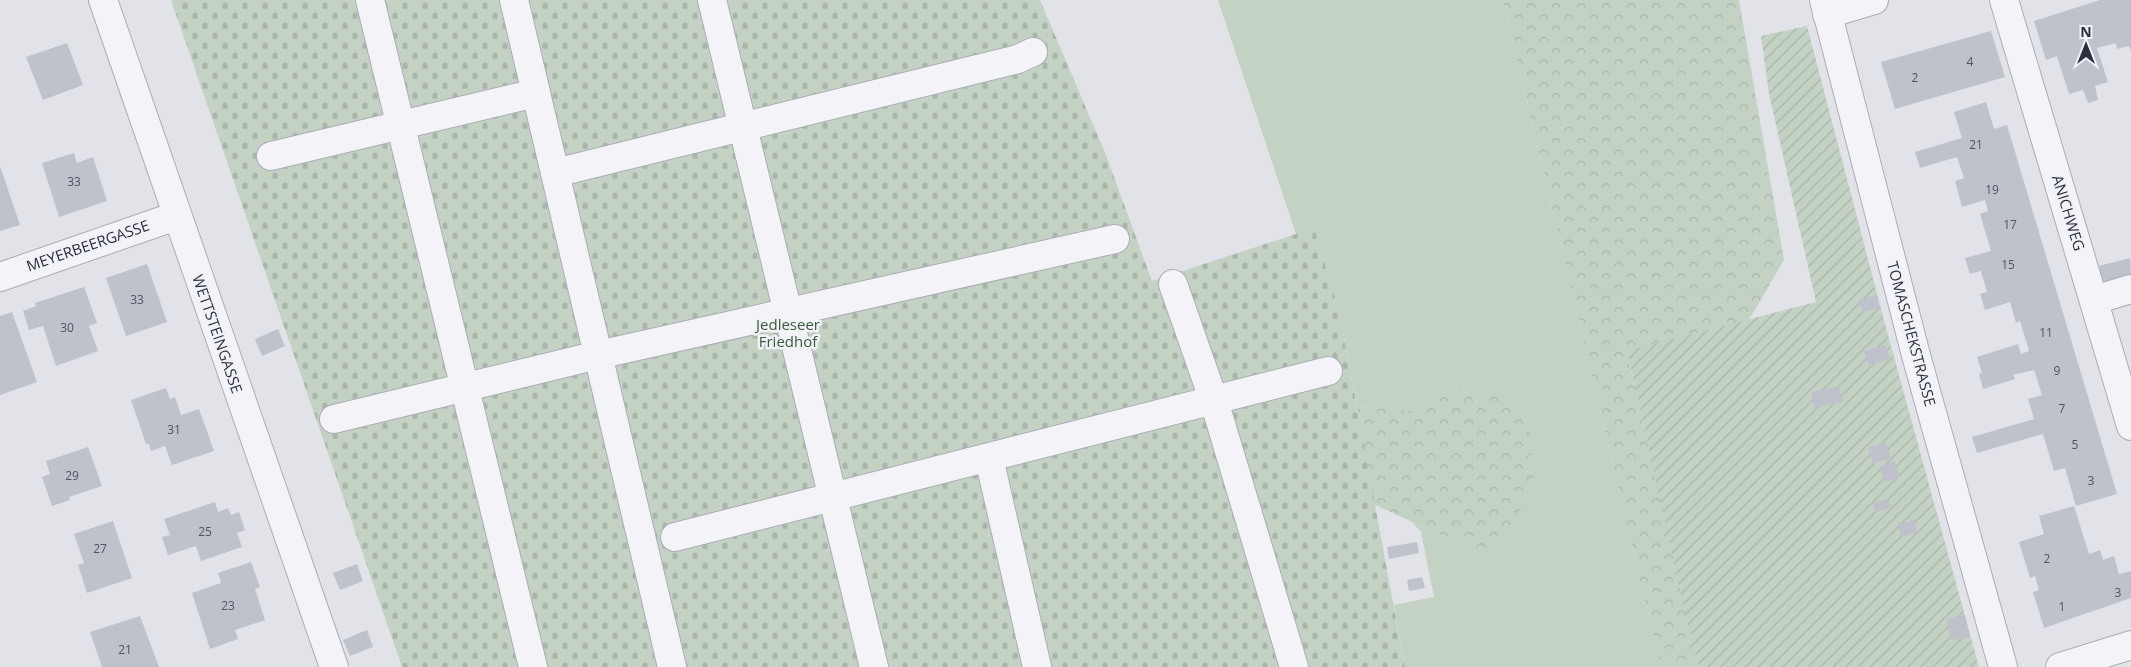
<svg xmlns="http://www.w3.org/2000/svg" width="2131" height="667" viewBox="0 0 2131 667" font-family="'Open Sans',sans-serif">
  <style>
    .grass { fill: #c4d2c4 }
    .forest { fill: url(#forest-crowns) }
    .cemetery { fill: url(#cemetery-stones) }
    .garden { fill: url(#garden-furrows) }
    .building { fill: #bfc1cb }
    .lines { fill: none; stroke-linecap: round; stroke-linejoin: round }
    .minor-casing { stroke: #abadb6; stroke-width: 30 }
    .minor { stroke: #f4f4f8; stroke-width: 28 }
    .labels { text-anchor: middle; stroke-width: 5; stroke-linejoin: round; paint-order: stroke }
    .number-label { font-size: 12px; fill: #505362 }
    .street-label { font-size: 15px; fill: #2b2e3f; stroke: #f1f2f6 }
    .park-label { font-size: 15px; fill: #3a5a3b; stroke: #f1f2f6 }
  </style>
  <defs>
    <pattern id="forest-crowns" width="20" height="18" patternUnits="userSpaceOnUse" patternTransform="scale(1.25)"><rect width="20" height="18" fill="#c4d2c4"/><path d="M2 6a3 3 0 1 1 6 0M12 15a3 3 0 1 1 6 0" fill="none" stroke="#a9b5a9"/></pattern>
    <pattern id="cemetery-stones" width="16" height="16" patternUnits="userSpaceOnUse" patternTransform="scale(1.25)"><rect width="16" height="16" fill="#c4d2c4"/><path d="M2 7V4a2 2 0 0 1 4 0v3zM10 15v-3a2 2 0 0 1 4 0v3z" fill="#a9b5a9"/></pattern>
    <pattern id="garden-furrows" width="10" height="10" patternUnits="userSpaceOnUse" patternTransform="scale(1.25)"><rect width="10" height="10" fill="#c4d2c4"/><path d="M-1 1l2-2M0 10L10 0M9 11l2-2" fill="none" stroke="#a9b5a9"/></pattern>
  </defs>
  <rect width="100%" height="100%" fill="#e2e3e9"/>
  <!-- grass -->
  <path class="grass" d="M1218,0H1503L1660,664L1668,667H1405L1394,605L1434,597L1421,532L1412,522L1489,556L1466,386L1415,411L1357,407L1339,311L1314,229L1296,234Z"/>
  <!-- forest -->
  <g class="forest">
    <path d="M1503,0H1739L1784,260L1749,320L1627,352L1699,667H1668L1660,664Z"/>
    <path d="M1466,386L1527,407L1535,490L1489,557L1373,504L1357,407L1415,411Z"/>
  </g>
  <!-- cemetery -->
  <path class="cemetery" d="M171,0H1040L1106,155L1152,281L1314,228L1339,311L1405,667H402Z"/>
  <!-- garden -->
  <path class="garden" d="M1807,26L1885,324L1979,667H1699L1688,626L1627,351L1816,302L1769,94L1761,36Z"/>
  <!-- building -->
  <g class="building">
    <path d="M2100,0H2131V51L2129,46L2117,49L2116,43L2097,48L2108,82L2095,86L2098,100L2088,103L2083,90L2069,94L2057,56L2046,60L2034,21Z"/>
    <path d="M1991,31L2005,77L1895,109L1881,62Z"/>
    <path d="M67,43L83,85L43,100L26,57Z"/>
    <path d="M1986,102L1994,129L2007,125L2117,494L2076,506L2065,468L2054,471L2043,434L1977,453L1972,437L2034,419L2028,399L2042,395L2034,370L2013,375L2015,379L1983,389L1979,374L1982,373L1977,357L2018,344L2021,354L2029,351L2020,321L2016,323L2010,302L1985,310L1980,294L1987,292L1981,271L1970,274L1965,258L1991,251L1980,214L1988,211L1985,200L1962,207L1955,181L1964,178L1957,157L1920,168L1915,152L1962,138L1954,112Z"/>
    <path d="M74,153L77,163L93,157L107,201L59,217L42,163Z"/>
    <path d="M0,166L20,225L0,231Z"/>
    <path d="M2130,258L2131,275L2103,282L2099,266Z"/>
    <path d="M147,264L167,322L126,336L106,278Z"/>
    <path d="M84,287L97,323L89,326L98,351L56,366L43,326L29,330L23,311L36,306L35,303Z"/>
    <path d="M1876,295L1880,308L1862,312L1859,300Z"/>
    <path d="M12,312L37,382L0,395V316Z"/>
    <path d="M278,329L285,346L262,356L255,339Z"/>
    <path d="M1886,345L1890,359L1868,365L1864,351Z"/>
    <path d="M1839,386L1843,402L1814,408L1811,392Z"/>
    <path d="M166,388L170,399L175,397L181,415L199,409L214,451L172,465L165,446L151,451L149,444H146L131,400Z"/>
    <path d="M1886,442L1891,458L1873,464L1868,448Z"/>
    <path d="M88,447L102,486L69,497L70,500L52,506L42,477L50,474L46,461Z"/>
    <path d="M1894,461L1900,477L1885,482L1880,466Z"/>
    <path d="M1888,499L1890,508L1875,512L1873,503Z"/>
    <path d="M215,502L218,512L228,508L231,515L239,512L245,530L237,533L242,547L201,561L196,546L168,555L162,537L170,535L164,519Z"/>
    <path d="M2074,506L2089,554L2100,550L2103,560L2114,556L2119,574L2131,571V598L2044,628L2033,592L2039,590L2035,576L2030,578L2019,542L2044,534L2039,516Z"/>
    <path d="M1914,520L1917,533L1901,537L1898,524Z"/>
    <path d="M113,521L132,578L87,593L78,565L84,563L74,534Z"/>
    <path d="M1417,542L1419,553L1389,559L1387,547Z"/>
    <path d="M251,562L260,587L255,589L265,620L235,630L238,639L210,649L192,593L221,583L218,573Z"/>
    <path d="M357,564L363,581L340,590L333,573Z"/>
    <path d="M1422,577L1425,588L1409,591L1407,580Z"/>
    <path d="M1965,615L1970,637L1951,640L1947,619Z"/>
    <path d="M140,616L159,667H102L90,632Z"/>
    <path d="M367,630L373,647L350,656L343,640Z"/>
  </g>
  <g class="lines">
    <defs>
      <g id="minor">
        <path d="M103,0L334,667"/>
        <path d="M370,0L533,667"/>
        <path d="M514,0L672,667"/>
        <path d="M712,0L874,667"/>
        <path d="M1824,0L1917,359L2003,667"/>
        <path d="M2004,0L2131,426"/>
        <path d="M1827,14L1874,0"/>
        <path d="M271,156L536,93"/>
        <path d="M555,173L1018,59L1033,52"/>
        <path d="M0,277L176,216"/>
        <path d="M1173,284L1214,401L1294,667"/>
        <path d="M2094,300L2131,289"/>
        <path d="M334,419L598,355L1115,239"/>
        <path d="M989,458L1037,667"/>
        <path d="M675,537L1328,371"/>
        <path d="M2060,667L2131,645"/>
      </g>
    </defs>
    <!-- minor casing -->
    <use href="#minor" class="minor-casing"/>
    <!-- minor -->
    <use href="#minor" class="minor"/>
  </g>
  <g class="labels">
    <!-- number labels -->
    <g class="number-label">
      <text x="1970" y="66">4</text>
      <text x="1915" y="82">2</text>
      <text x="1976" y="149">21</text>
      <text x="74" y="186">33</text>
      <text x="1992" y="194">19</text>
      <text x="2010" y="229">17</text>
      <text x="2008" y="269">15</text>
      <text x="137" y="304">33</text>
      <text x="67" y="332">30</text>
      <text x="2046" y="337">11</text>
      <text x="2057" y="375">9</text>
      <text x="2062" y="413">7</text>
      <text x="174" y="434">31</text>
      <text x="2075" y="449">5</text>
      <text x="72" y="480">29</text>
      <text x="2091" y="485">3</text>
      <text x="205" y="536">25</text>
      <text x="100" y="553">27</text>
      <text x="2047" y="563">2</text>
      <text x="2118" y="597">3</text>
      <text x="228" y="610">23</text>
      <text x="2062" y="611">1</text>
      <text x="125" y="654">21</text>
    </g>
    <!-- street labels -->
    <g class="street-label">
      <text transform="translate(2068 213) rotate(73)" y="5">ANICHWEG</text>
      <text transform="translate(88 246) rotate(-19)" y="5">MEYERBEERGASSE</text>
      <text transform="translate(217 334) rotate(71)" y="5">WETTSTEINGASSE</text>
      <text transform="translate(1911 334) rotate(75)" y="5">TOMASCHEKSTRASSE</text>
    </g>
    <!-- park labels -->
    <g class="park-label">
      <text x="788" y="330">Jedleseer<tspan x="788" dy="17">Friedhof</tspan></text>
    </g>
  </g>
  <!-- north arrow -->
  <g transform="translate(2086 45)" stroke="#f1f2f6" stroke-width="4" paint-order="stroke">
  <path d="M0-4L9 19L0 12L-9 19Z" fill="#2b2e3f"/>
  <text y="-8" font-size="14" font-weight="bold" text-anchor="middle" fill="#2b2e3f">N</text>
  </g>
</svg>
